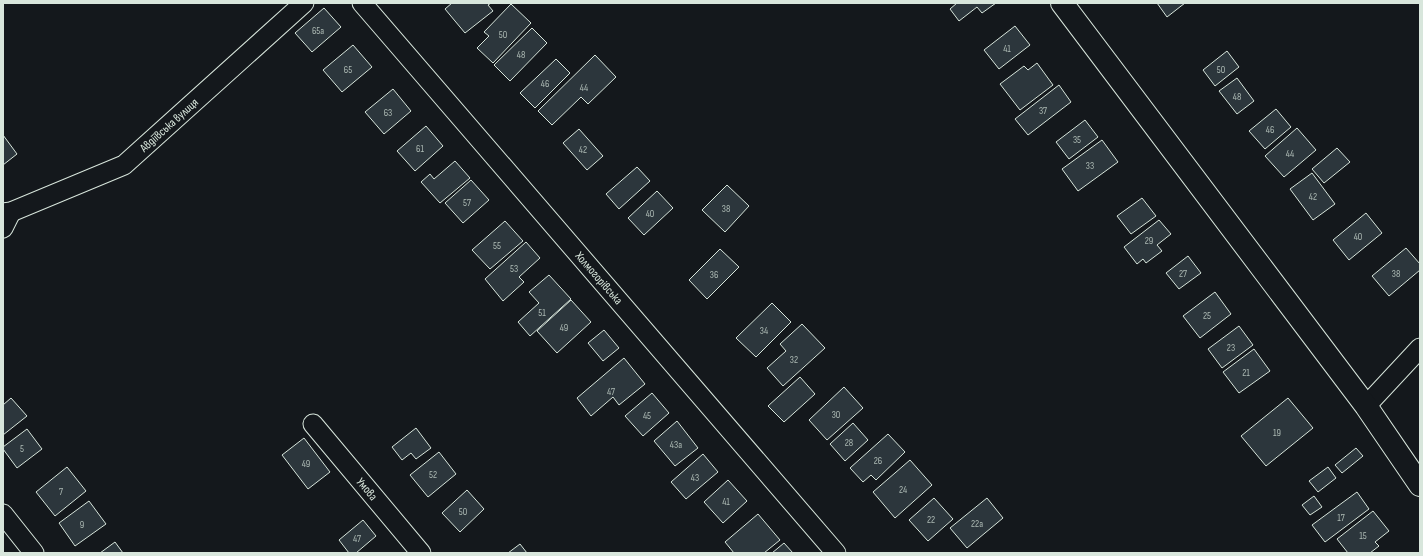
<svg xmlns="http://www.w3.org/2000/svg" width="1423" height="556" viewBox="0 0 1423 556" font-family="'Sofia Sans Condensed',sans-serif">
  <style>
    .building { fill: #2c363c; stroke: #d8e6dc }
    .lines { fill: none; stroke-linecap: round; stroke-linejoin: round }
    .minor-casing { stroke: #d8e6dc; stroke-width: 21 }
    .tertiary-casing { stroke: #d8e6dc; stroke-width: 24 }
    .minor { stroke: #14181c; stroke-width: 19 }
    .tertiary { stroke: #14181c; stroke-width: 22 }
    .labels { text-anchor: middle; stroke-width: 3; stroke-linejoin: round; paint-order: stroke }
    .number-label { font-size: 10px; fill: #adbab4 }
    .street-label { font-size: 12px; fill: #d8e6dc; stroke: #14181c }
  </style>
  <rect width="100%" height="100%" fill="#14181c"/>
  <!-- building -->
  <g class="building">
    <path d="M452,3H491L488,5L493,11L465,33L445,9Z"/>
    <path d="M957,3H996L982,13L977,7L959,21L950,9Z"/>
    <path d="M1157,3H1185L1167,17Z"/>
    <path d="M511,4L531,23L493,63L477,48L489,36L484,32Z"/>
    <path d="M324,8L341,27L312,52L295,33Z"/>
    <path d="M1015,26L1030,45L999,69L984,50Z"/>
    <path d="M532,28L547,43L510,81L494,65Z"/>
    <path d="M353,45L372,67L342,92L323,70Z"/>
    <path d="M1227,51L1239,67L1215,86L1203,70Z"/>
    <path d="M595,55L616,77L588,104L581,97L552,125L538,111Z"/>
    <path d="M556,59L570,73L535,108L520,93Z"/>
    <path d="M1037,63L1053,85L1020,110L1000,84L1024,66L1028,70Z"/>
    <path d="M1237,78L1254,101L1237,114L1219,91Z"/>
    <path d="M1059,85L1071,102L1028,135L1015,119Z"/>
    <path d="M393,89L411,111L384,134L365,112Z"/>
    <path d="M1276,109L1291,127L1265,149L1249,131Z"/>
    <path d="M1085,120L1098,137L1069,159L1056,142Z"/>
    <path d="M426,126L443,146L415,171L397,151Z"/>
    <path d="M1297,128L1316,150L1284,177L1265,156Z"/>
    <path d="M579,129L603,156L587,170L563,143Z"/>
    <path d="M3,135L17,154L3,165Z"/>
    <path d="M1102,140L1118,162L1078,191L1062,169Z"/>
    <path d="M1337,148L1350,162L1324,183L1312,169Z"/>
    <path d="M455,161L470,178L440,203L421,182L430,174L434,179Z"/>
    <path d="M637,167L650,181L619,209L606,194Z"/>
    <path d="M1312,173L1335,204L1313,220L1290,189Z"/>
    <path d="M471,180L489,200L463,223L445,203Z"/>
    <path d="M727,185L749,206L725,232L702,210Z"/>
    <path d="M657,191L673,208L644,235L628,218Z"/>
    <path d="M1142,198L1156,216L1131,234L1117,216Z"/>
    <path d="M1366,213L1382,233L1349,260L1333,240Z"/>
    <path d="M1159,220L1171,234L1157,245L1162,251L1146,263L1143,259L1137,264L1124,247Z"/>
    <path d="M505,221L523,241L490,269L472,250Z"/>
    <path d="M526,242L540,258L519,277L524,282L503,301L485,279Z"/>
    <path d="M1406,248L1420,264V270L1389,296L1372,276Z"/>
    <path d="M720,249L739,267L707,299L689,280Z"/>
    <path d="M1188,256L1201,273L1179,289L1166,273Z"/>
    <path d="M549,275L571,299L530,336L518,322L539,303L529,292Z"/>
    <path d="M1215,292L1231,314L1200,338L1183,316Z"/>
    <path d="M571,300L591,322L557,353L537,331Z"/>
    <path d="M772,303L791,322L756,357L736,338Z"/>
    <path d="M802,324L825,348L783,386L767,368L786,351L780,344Z"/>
    <path d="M1239,326L1253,345L1222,368L1208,349Z"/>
    <path d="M604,330L619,348L603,361L588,343Z"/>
    <path d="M1254,349L1270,371L1239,393L1223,372Z"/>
    <path d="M624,358L645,384L619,405L613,397L591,416L577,398Z"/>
    <path d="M800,377L815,394L784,422L768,406Z"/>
    <path d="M844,387L863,408L827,440L809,420Z"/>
    <path d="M652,393L669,413L643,436L625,416Z"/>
    <path d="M11,398L27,416L3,435V405Z"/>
    <path d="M1288,398L1313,428L1266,466L1241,436Z"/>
    <path d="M677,421L698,448L675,466L654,441Z"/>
    <path d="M853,423L868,440L845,461L830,444Z"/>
    <path d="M416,428L431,448L416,459L411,453L402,460L392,447Z"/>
    <path d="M27,429L42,449L17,468L3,449V447Z"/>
    <path d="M888,434L905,452L876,480L871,475L863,482L850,468Z"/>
    <path d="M304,438L330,472L308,489L282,455Z"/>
    <path d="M1356,448L1363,456L1342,473L1335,465Z"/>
    <path d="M439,452L456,474L428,497L410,475Z"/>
    <path d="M703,454L718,472L686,499L671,482Z"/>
    <path d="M910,460L932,485L895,518L873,492Z"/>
    <path d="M67,467L86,491L55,516L36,492Z"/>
    <path d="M1328,467L1336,478L1318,492L1309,481Z"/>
    <path d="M728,480L747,501L723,523L704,502Z"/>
    <path d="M467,490L484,509L460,532L442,513Z"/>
    <path d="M1357,492L1369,509L1325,542L1312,525Z"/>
    <path d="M1314,496L1322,507L1310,515L1302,505Z"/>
    <path d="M934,498L953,519L928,541L909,520Z"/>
    <path d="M987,498L1003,518L967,548L950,528Z"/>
    <path d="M89,501L106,524L75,546L59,523Z"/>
    <path d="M1373,511L1389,531L1375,542L1379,546L1370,553H1348L1337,539Z"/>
    <path d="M758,514L780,540L764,553H734L725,542Z"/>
    <path d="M363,520L376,536L356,553H349L339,540Z"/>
    <path d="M115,542L123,553H100Z"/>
    <path d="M784,543L793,553H772Z"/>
    <path d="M520,544L527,553H508Z"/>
  </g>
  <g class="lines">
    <defs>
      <g id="minor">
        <path d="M362,3L836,553"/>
        <path d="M3,213L11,212L124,165L304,3"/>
        <path d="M3,228L11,212"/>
        <path d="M1366,406L1420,348"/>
        <path d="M313,424L421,553"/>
        <path d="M3,514L34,553"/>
      </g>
      <path id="tertiary" d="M1062,3L1366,406L1420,485"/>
    </defs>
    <!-- minor casing -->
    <use href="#minor" class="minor-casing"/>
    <!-- tertiary casing -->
    <use href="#tertiary" class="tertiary-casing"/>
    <!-- minor -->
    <use href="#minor" class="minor"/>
    <!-- tertiary -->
    <use href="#tertiary" class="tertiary"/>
  </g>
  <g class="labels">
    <!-- number labels -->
    <g class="number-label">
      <text x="318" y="34">65а</text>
      <text x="503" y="38">50</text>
      <text x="1007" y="52">41</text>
      <text x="521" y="58">48</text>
      <text x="348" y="73">65</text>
      <text x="1221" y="73">50</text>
      <text x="545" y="87">46</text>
      <text x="584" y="91">44</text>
      <text x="1237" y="100">48</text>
      <text x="1043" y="114">37</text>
      <text x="388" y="116">63</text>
      <text x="1270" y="133">46</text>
      <text x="1077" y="143">35</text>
      <text x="420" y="152">61</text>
      <text x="583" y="153">42</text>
      <text x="1290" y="157">44</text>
      <text x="1090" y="169">33</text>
      <text x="1313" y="200">42</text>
      <text x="467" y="206">57</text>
      <text x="726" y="212">38</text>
      <text x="650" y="217">40</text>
      <text x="1358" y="240">40</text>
      <text x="1149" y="244">29</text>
      <text x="497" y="249">55</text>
      <text x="514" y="272">53</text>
      <text x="1183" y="277">27</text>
      <text x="1396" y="277">38</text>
      <text x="714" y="278">36</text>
      <text x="542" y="316">51</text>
      <text x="1207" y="319">25</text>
      <text x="564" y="331">49</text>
      <text x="764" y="334">34</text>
      <text x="1231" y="351">23</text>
      <text x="794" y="363">32</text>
      <text x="1246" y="376">21</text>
      <text x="611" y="395">47</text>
      <text x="836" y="418">30</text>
      <text x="647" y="419">45</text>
      <text x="1277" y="436">19</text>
      <text x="849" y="446">28</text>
      <text x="676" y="448">43а</text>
      <text x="22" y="452">5</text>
      <text x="878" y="464">26</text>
      <text x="306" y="467">49</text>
      <text x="433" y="478">52</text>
      <text x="695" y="481">43</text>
      <text x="903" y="493">24</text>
      <text x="61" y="495">7</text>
      <text x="726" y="505">41</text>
      <text x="463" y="515">50</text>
      <text x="1341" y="521">17</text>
      <text x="931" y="523">22</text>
      <text x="977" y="527">22а</text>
      <text x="82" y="528">9</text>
      <text x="1363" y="539">15</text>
      <text x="357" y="542">47</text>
    </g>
    <!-- street labels -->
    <g class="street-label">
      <text transform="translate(169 125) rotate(-42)" y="4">Авдіївська вулиця</text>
      <text transform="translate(599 278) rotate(49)" y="4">Холмогорівська</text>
      <text transform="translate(367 489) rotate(50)" y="4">Умова</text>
    </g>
  </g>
  <!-- border -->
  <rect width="1423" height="556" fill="none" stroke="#d8e6dc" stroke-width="8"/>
</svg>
